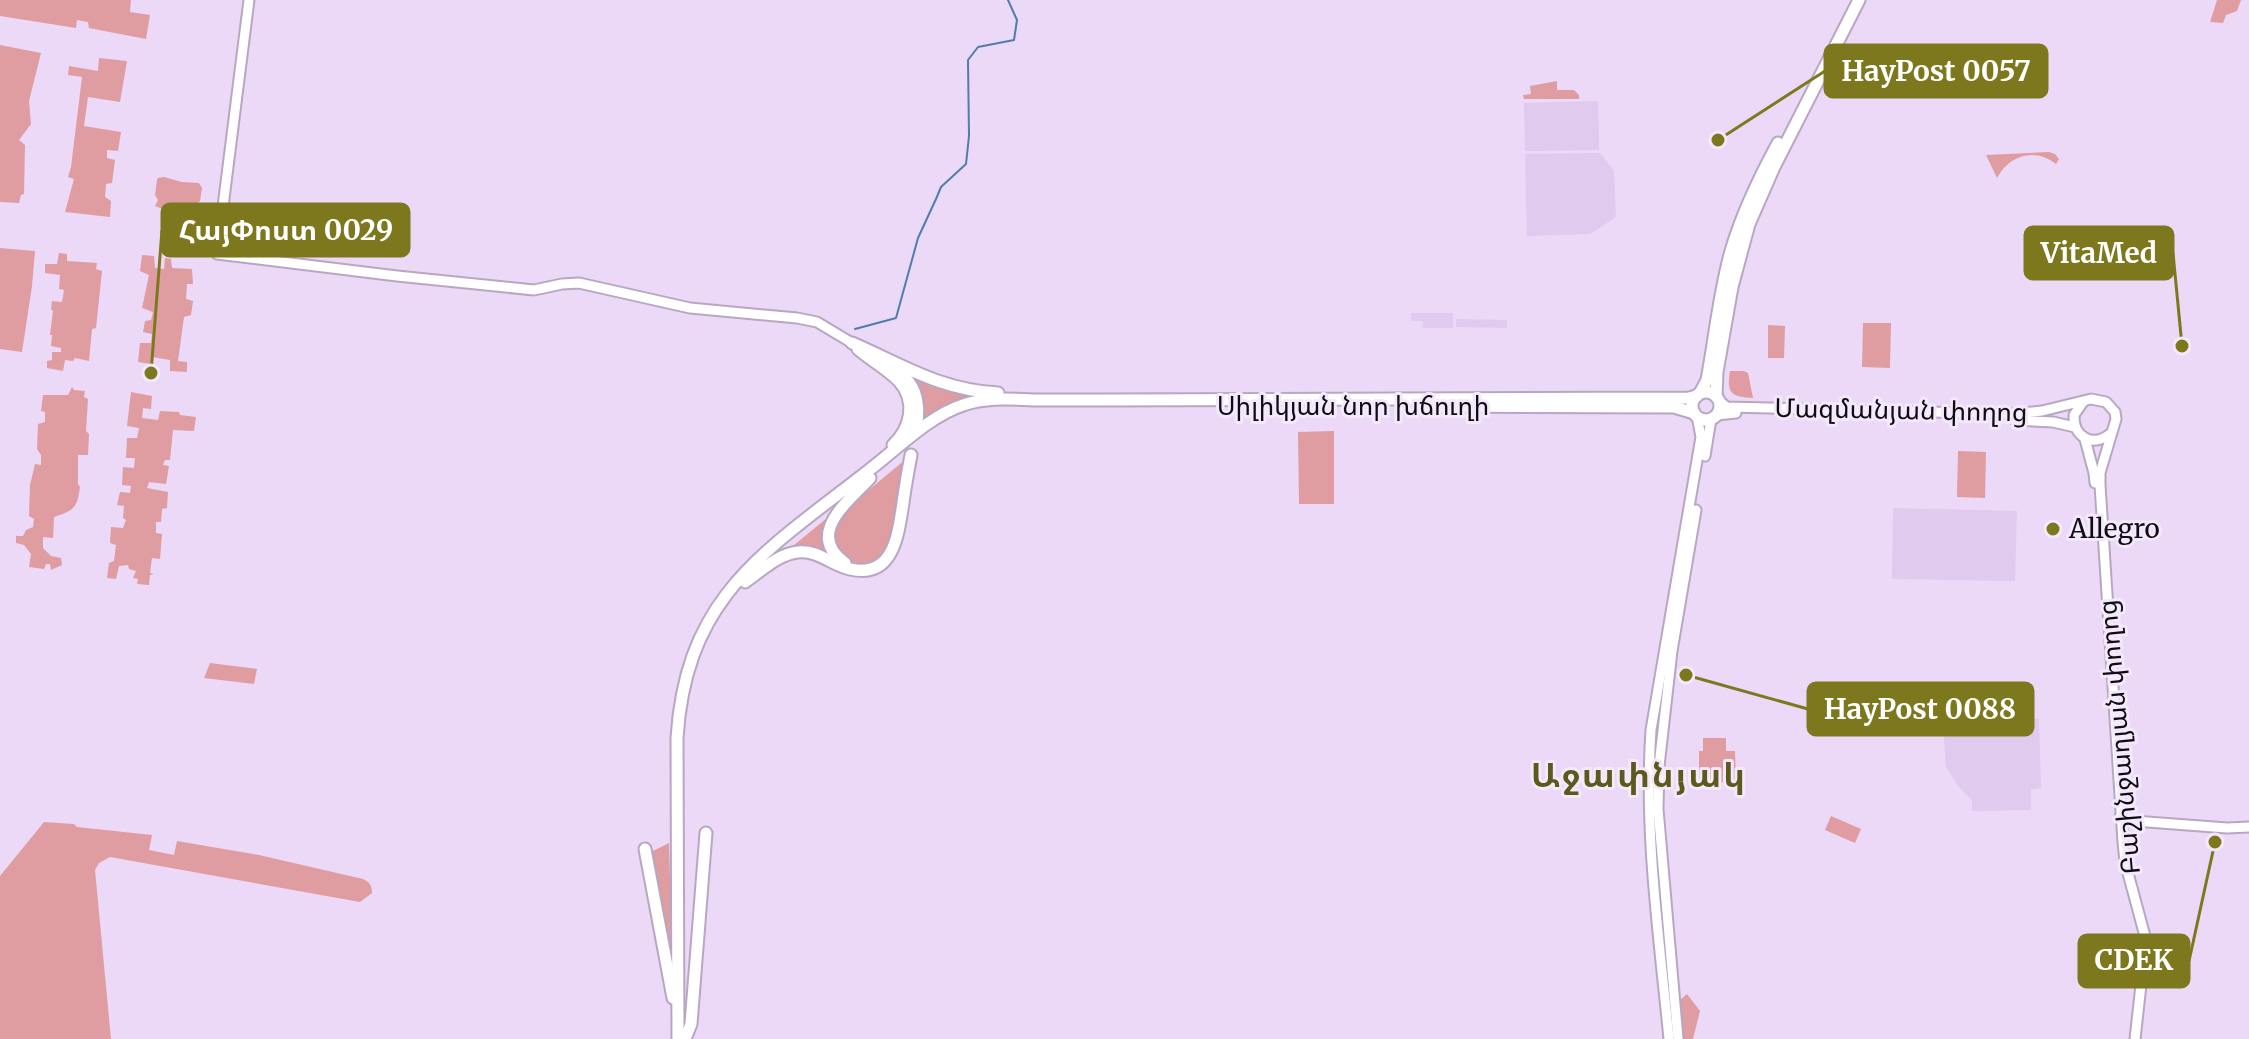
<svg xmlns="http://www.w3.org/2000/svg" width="2249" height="1039" viewBox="0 0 2249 1039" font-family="Merriweather,'Noto Sans Armenian',serif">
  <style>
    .built { fill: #e0caee }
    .green { fill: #df9ca1 }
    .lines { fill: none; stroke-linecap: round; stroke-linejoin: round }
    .stream { stroke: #507cae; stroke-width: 2 }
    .major-casing { stroke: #b8a7c3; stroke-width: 13 }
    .highway-casing { stroke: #b8a7c3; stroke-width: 15 }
    .major { stroke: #fff; stroke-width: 9 }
    .highway { stroke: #fff; stroke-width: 11 }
    .poi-dot { fill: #7d781e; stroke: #f4e9fb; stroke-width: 3 }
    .labels { text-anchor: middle; stroke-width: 6; stroke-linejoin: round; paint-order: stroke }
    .street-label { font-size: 26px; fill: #110b15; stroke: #f4e9fb }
    .poi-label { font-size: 26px; fill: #110b15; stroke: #f4e9fb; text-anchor: start }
    .district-label { font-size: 34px; font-weight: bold; letter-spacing: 2px; fill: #5c591d; stroke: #f4e9fb }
    .leader { fill: none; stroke: #7d781e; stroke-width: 3 }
    .callout-dot { fill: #7d781e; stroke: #f4e9fb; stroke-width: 3 }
    .callout { fill: #7d781e; stroke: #7d781e; stroke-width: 3 }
    .callout-label { font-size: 28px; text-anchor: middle; font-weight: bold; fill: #fff }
  </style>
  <rect width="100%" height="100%" fill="#ebd9f7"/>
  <!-- built -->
  <g class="built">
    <path d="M1598,101L1599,150L1525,151L1524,103Z"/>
    <path d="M1600,153L1614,171L1616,217L1590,234L1527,236L1525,154Z"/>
    <path d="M1411,313H1453V328H1423V321H1411Z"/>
    <path d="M1456,319L1507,320V328L1456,327Z"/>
    <path d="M1893,508L2017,511L2015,581L1892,579Z"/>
    <path d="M2039,719L2041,788L2031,789V810L1972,811V800L1958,786L1946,767L1943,723Z"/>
  </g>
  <!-- green -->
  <g class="green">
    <path d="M0,0H131L130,12L150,15L146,39L89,28L88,22L77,20L76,28L0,16Z"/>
    <path d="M2217,0H2241L2237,11L2226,15L2223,23L2210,22Z"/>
    <path d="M0,45L41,53L29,101L31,124L19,140L25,145L24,194L21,195L19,203L0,202Z"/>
    <path d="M99,58L127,61L120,102L88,97L84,126L121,132L118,151L107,150V158L115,160L112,183L106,184L105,197L111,201L110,217L65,212L74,179L68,177L71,167L82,77L68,75L69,66L98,71Z"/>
    <path d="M1557,81V90H1574L1579,95V99H1524L1523,95L1531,94L1530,86Z"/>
    <path d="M2049,152L2055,154L2059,159L2056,164C2035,147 2009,155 1997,178L1986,155Z"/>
    <path d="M164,177L182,182L199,183L202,188L200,201L194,205L190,216L177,215L173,228L166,225L165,219L170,216L168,211L155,206L158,200L155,195L157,180L158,178Z"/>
    <path d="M0,248L35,251L32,286L22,352L0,349Z"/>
    <path d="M59,253L67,254V261L97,263L96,269L102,271L96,328L92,329L89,361L75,358L73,361L65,360L63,371L47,368V361L52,360V352H61V348L51,346L52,335H50L53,311L51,309L52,301L62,302L64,290L59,289L60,275L45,273V264H57Z"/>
    <path d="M142,255L154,256L155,268L164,269L165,258L171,259L172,268L192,269L193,284H187L186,299L193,301L191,315L184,317L178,361L187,362V372L170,371V360L152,357L150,364L138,362L140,343H151L152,334L143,332L145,321L151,320L153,312L142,308L149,275L140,271Z"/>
    <path d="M1863,323H1891L1890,368L1862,367Z"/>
    <path d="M1768,325L1785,326L1784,358H1768Z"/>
    <path d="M1730,371H1744L1748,373L1753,398C1732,397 1726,394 1730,371Z"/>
    <path d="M907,373L981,395L967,398L922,424C923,403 924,387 907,373Z"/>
    <path d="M72,387L74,390L85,391L84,397L88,399L86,431L89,434L88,455H78V484L80,487C77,508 75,510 54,517L53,538L43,537V548L51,556L61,558L62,565L51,570L50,564H46L44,569L29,567L31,554L24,545L16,543V536H23L26,530L33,527L34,519L29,516L30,485L35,464L41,465V455L37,449L38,424L45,422V412L41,411L43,395H68Z"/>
    <path d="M131,392L152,396L151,409L143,408L142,418L158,420L160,411L179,412L180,415L196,417L194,431L173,430L170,460H165L163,465L169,466L166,484L149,482L147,488L168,492L167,508L162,509L161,522H156V533L162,534L160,559L152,558L150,573L154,574L150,575L149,585L137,584L138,579L133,578L136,571L129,569L128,565L119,566L116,579L107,578L109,563L114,561L116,545L110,543L111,527L123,528L126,520L123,518L124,506L117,505L120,492L130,493L131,486L122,485L123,467L134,468L135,458H126L127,438H137L139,428L127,426Z"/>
    <path d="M1334,431V504H1299L1298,432Z"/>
    <path d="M1958,451L1986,452L1985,498L1957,497Z"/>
    <path d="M906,459L890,544L880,557L871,562L861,564L846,560L836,550L832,531L841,513Z"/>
    <path d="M827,518L825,534L831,556L788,550Z"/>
    <path d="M210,663L257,669L254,684L204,678Z"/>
    <path d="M1703,738H1726V751H1735L1736,782L1708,783V776H1705L1704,783H1699V751H1703Z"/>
    <path d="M1831,816L1861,829L1855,843L1825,830Z"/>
    <path d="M44,822L74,824L77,827L152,835L149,850L174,855L177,841L259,855L363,879C370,882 372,886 372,893L360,902L110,857L99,863L95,870L111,1039H0V876Z"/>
    <path d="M669,843L673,981L652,863L651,852Z"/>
    <path d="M1687,994L1700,1011L1693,1039H1683L1679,1001Z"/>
  </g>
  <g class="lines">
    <!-- stream -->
    <path class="stream" d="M855,329L896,318L918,238L936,199L941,187L966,164L969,136L968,60L978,47L1014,40L1017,20L1008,0"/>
    <defs>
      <g id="major">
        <path d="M249,0L217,254L397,276L534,290L562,284L579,283L690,308L797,318L817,322L852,343"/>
        <path d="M1719,401L1727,407L2012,414L2042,411L2091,399L2106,402L2115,412L2116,419L2100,473V485L2123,842L2125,862L2146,940L2135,1039"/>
        <path d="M2083,402L2074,415C2073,438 2094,448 2111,433"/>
        <path d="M1717,415L1736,413"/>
        <path d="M2015,420L2053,422L2075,427"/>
        <path d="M2085,439L2094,473L2095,483"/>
        <path d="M1705,456L1711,419"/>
        <path d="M2120,817L2121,820L2227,828L2249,827"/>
        <path d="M1669,1039C1659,936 1644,833 1651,730L1701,437L1697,416"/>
        <path d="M1678,1039L1658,809L1659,766L1672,651L1696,510"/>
      </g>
      <g id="highway">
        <path d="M852,343C903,365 940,390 998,393"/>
        <path d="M858,349C871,360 887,369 899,381C917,401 911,428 893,445"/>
        <path d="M895,369C916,383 921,403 916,427"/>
        <circle cx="1706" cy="406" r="14"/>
        <path d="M1700,393L1707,380C1715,338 1719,293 1731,251C1742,213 1759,178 1778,143"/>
        <path d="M1716,396L1717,372L1732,287L1749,224L1774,167L1859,0"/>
        <path d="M1424,406L1674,407L1694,413"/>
        <path d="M845,563C804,534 849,501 870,478"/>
        <path d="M745,582C761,571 778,554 798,552C819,550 831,565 850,569C894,579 898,534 903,503C905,487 908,471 911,455"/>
        <path d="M645,849L673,998"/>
        <path d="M678,1039L677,738C686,595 766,551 868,471C896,450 929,416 963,405C986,397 1011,399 1036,400C1058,400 1080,400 1103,400L1688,398L1697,396"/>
        <path d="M685,1039L691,1024L706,833"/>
      </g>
    </defs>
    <!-- major casing -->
    <use href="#major" class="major-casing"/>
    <!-- highway casing -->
    <use href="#highway" class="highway-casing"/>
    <!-- major -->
    <use href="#major" class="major"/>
    <!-- highway -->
    <use href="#highway" class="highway"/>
  </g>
  <!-- markers -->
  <circle class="poi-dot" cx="2053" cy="529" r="8"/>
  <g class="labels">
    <!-- street labels -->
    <g class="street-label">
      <text x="1353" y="415">Սիլիկյան նոր խճուղի</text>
      <text transform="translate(1901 410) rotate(1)" y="9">Մազմանյան փողոց</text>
      <text transform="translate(2119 737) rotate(-95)" y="9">Բաշինջաղյան փողոց</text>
    </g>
    <!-- poi labels -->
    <g class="poi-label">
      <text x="2069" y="538">Allegro</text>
    </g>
    <!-- district labels -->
    <g class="district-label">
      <text x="1639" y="787">Աջափնյակ</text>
    </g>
  </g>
  <!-- callouts -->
  <path class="leader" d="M1718 140L1825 71M151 373L162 230M2182 346L2173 253M1686 675L1808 709M2215 842L2189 961"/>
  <g class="callout-dot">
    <circle cx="1718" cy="140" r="8"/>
    <circle cx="151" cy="373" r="8"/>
    <circle cx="2182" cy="346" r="8"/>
    <circle cx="1686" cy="675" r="8"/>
    <circle cx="2215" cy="842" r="8"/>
  </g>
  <g class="callout">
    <rect x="1825" y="45" width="222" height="52" rx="8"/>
    <rect x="162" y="204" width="247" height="52" rx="8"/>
    <rect x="2025" y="227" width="148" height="52" rx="8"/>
    <rect x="1808" y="683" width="225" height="52" rx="8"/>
    <rect x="2079" y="935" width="110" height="52" rx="8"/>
  </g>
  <g class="callout-label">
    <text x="1936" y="81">HayPost 0057</text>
    <text x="286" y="240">ՀայՓոստ 0029</text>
    <text x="2099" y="263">VitaMed</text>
    <text x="1920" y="719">HayPost 0088</text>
    <text x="2134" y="970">CDEK</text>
  </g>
</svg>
